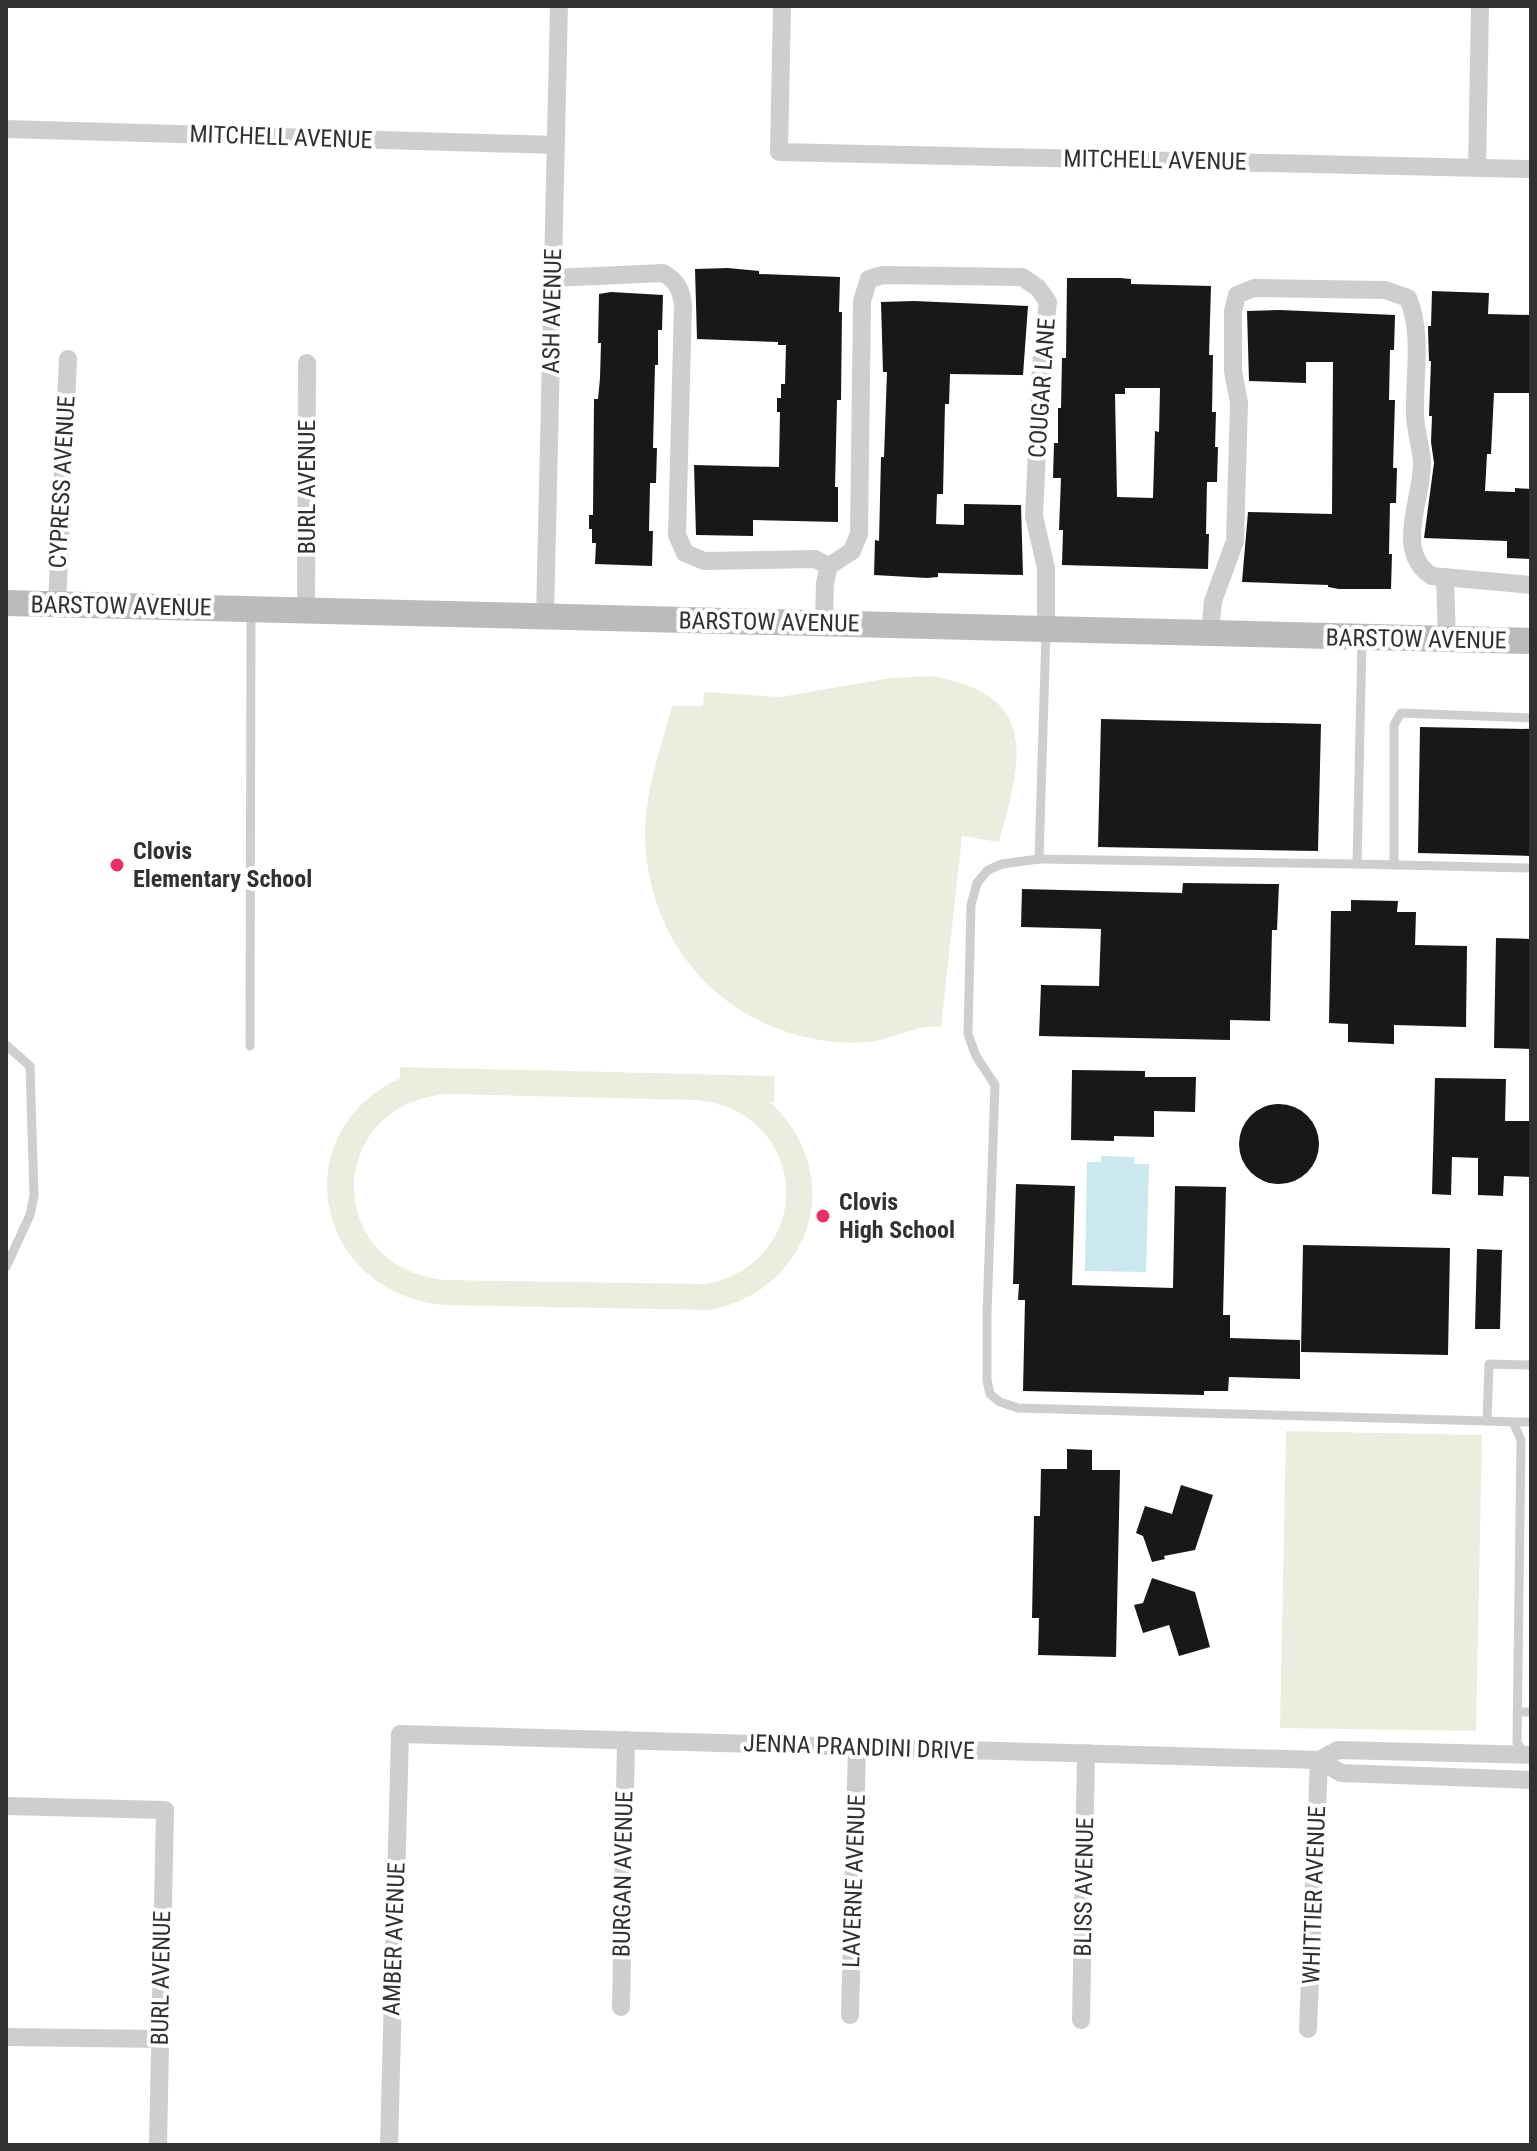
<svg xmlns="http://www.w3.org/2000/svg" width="1537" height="2151" viewBox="0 0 1537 2151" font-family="'Roboto Condensed',sans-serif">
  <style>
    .green { fill: #eaeedf; fill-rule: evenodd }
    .water { fill: #cbe8ee }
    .building { fill: #181818; fill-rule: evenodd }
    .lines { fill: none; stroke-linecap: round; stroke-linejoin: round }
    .lane { stroke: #cecece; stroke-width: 9 }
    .street { stroke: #cecece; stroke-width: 18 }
    .secondary { stroke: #bbb; stroke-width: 26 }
    .poi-dot { fill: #ed2e66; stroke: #fff; stroke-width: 3 }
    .labels { text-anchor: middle; stroke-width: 8; stroke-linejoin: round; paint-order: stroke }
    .street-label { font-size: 24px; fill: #313131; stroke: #fff }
    .poi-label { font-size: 24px; font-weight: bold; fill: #313131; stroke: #fff; text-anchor: start }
  </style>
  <rect width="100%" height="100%" fill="#fff"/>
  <!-- green -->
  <g class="green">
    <path d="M931,676C1041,695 1022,758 999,842L962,836L941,1027C916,1024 895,1039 870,1042C857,1043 840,1043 827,1041C722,1027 648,944 645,837C644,794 661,748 672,706H703L704,692L781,697L890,678Z"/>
    <path d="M400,1067L775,1076L774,1102L771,1103C848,1176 812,1289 710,1310L444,1305C315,1293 282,1134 400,1078ZM449,1094L696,1100C810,1111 819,1261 706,1284L444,1280C322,1267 325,1102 449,1094Z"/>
    <path d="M1286,1431L1482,1435L1476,1731L1280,1728Z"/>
  </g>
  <!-- water -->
  <path class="water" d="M1101,1156L1134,1157V1164H1149L1146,1272L1085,1271L1087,1162H1101Z"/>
  <!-- building -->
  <g class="building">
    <path d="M728,268L759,271V274L840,277L839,312H842L841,400H837L835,487H838V522L753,520V536L696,535L694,465L779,467L780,412H777V398H781V384H785L786,345H778V342L697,339L695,269Z"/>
    <path d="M1067,278H1120L1131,279V284L1211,286L1209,355H1213L1212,412H1216L1215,447H1218L1217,482H1207L1206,534H1209L1208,569L1062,565L1063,530H1059L1061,478H1053L1054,443H1058V408H1061L1062,358H1066ZM1125,388H1160L1159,432L1155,431L1153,498L1117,497L1115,394H1125Z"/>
    <path d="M1432,291L1489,293L1488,314L1531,315V393H1494L1491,454H1487L1485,491L1515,492V488L1531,489V559L1507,558V541L1424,538L1434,463L1431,442L1432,416H1429L1431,361H1429L1428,329V326H1431Z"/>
    <path d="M611,292L663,295L662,330H658V365H655L653,448H657L656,483H650L649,531H653L652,566L595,564L596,543H592V529H589V515H593L594,399H598L600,378L601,343H598L599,294Z"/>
    <path d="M914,301L1028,306L1023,375L950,374L949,404H945L943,494H937L936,524L964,525V504L1021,505L1023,575L938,573V577L927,578L874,575L875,540L879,541L881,457H884L887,372H883L881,302Z"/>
    <path d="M1280,310L1395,315L1394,350H1390L1389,400H1395L1393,468H1397L1396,503H1390L1389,554H1392L1391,589H1339L1328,587V585L1242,582L1248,512L1332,514L1333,362H1306V383L1249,381L1247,311Z"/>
    <path d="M1101,719L1321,724L1318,851L1098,847Z"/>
    <path d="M1420,727L1531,729V856L1418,853Z"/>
    <path d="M1183,883L1279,884L1277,930H1272L1270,1021L1230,1020V1040L1039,1036L1041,985L1099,986L1101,929L1021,927L1022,889L1182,893Z"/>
    <path d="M1351,900L1398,901L1397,912H1416L1415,945L1467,946L1466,1027L1394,1025V1044L1348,1042V1024L1329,1023L1331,911H1351Z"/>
    <path d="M1496,938L1531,939V1049L1494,1048Z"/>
    <path d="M1072,1070L1145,1071V1077H1196L1195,1112L1154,1111V1137L1114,1136V1141L1071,1140Z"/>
    <path d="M1435,1078L1506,1079L1505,1121H1531V1177L1504,1176L1503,1196L1478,1195V1158L1452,1157L1451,1195L1432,1194Z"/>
    <circle cx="1279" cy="1144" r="40"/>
    <path d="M1016,1184L1075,1186L1072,1285L1173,1288L1175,1186L1226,1187L1223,1315H1230V1338L1300,1340V1379L1229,1377L1228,1391H1204V1395L1023,1391L1025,1300H1018L1019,1284H1013Z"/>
    <path d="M1303,1245L1450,1248L1448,1355L1301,1352Z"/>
    <path d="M1477,1249L1502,1250L1500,1329H1475Z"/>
    <path d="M1067,1449L1092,1450V1470H1120L1116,1657L1038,1655L1039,1618H1032L1034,1516H1040L1041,1469H1067Z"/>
    <path d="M1181,1485L1213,1495L1195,1550L1164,1556L1165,1559L1152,1562L1143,1536L1136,1533L1145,1506L1172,1514Z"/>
    <path d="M1152,1578L1195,1592L1210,1647L1179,1656L1169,1625L1143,1633L1134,1605L1143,1603Z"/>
  </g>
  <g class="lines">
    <!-- lane -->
    <g class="lane">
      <path d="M1046,633L1039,859L1357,864"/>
      <path d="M1362,641L1357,864L1531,868"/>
      <path d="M1039,859L1002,864L988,870L977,883L971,905L968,1034L976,1056L995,1085L987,1314V1380L990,1394L1000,1402L1018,1408L1487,1421"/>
      <path d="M1394,865V725L1401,713L1531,718"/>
      <path d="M6,1045L30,1066L34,1196L30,1215L6,1267"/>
      <path d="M250,1046L251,613"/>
      <path d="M1513,1422H1531"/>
      <path d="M1517,1712H1531"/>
      <path d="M1526,1755L1517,1743L1521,1440L1513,1422L1487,1421L1489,1364L1531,1365"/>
    </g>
    <!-- street -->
    <g class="street">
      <path d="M782,6L779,152L1531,169"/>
      <path d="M6,129L556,145"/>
      <path d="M1477,168L1480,6"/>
      <path d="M553,278L663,273C677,281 681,289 683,305L677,535L685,553L704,561L815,559L829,566"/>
      <path d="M1445,578L1447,639"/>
      <path d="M57,605L68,359"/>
      <path d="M306,611L307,363"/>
      <path d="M545,617L559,6"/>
      <path d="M824,624L825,583L829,566L852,551L859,534L862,301L869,279L883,275L1022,277L1038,288L1048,302L1041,364L1034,516L1046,568V629"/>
      <path d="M1210,633L1213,601L1235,541L1239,403L1233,371V311L1237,295L1254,288L1385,290L1408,298C1423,334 1414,375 1415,413C1415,430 1421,446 1422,462C1423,498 1393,552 1432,576L1531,585"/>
      <path d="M1319,1760L1341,1773L1531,1780"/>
      <path d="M6,1806L165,1810L158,2145"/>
      <path d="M621,2007L626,1740"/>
      <path d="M850,2015L857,1747"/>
      <path d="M1081,2020L1086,1753"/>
      <path d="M1308,2029L1319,1760"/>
      <path d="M6,2037L160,2039"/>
      <path d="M389,2145L400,1734L1319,1760L1338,1750L1531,1755"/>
    </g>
    <!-- secondary -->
    <path class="secondary" d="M6,603L1531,641"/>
  </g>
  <!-- markers -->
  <g class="poi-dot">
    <circle cx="117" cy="865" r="8"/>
    <circle cx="823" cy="1216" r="8"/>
  </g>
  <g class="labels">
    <!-- street labels -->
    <g class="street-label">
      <text transform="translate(281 137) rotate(2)" y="8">MITCHELL AVENUE</text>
      <text transform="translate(1155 160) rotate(1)" y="8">MITCHELL AVENUE</text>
      <text transform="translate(552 311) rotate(-89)" y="8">ASH AVENUE</text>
      <text transform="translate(1042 388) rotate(-86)" y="8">COUGAR LANE</text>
      <text transform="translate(62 482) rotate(-87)" y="8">CYPRESS AVENUE</text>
      <text transform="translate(307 487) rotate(-90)" y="8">BURL AVENUE</text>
      <text transform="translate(121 606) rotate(1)" y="8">BARSTOW AVENUE</text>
      <text transform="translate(769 622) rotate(1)" y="8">BARSTOW AVENUE</text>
      <text transform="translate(1416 639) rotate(1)" y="8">BARSTOW AVENUE</text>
      <text transform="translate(859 1747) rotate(2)" y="8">JENNA PRANDINI DRIVE</text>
      <text transform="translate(623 1874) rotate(-89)" y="8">BURGAN AVENUE</text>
      <text transform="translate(854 1881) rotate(-88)" y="8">LAVERNE AVENUE</text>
      <text transform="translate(1084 1887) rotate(-89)" y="8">BLISS AVENUE</text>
      <text transform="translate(1314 1895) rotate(-88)" y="8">WHITTIER AVENUE</text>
      <text transform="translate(394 1939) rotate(-88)" y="8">AMBER AVENUE</text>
      <text transform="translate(161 1978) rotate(-89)" y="8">BURL AVENUE</text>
    </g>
    <!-- poi labels -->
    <g class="poi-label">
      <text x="133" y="859">Clovis<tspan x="133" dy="28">Elementary School</tspan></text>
      <text x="839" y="1210">Clovis<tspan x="839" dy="28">High School</tspan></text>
    </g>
  </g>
  <!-- border -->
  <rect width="1537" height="2151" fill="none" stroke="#313131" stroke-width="16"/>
</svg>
